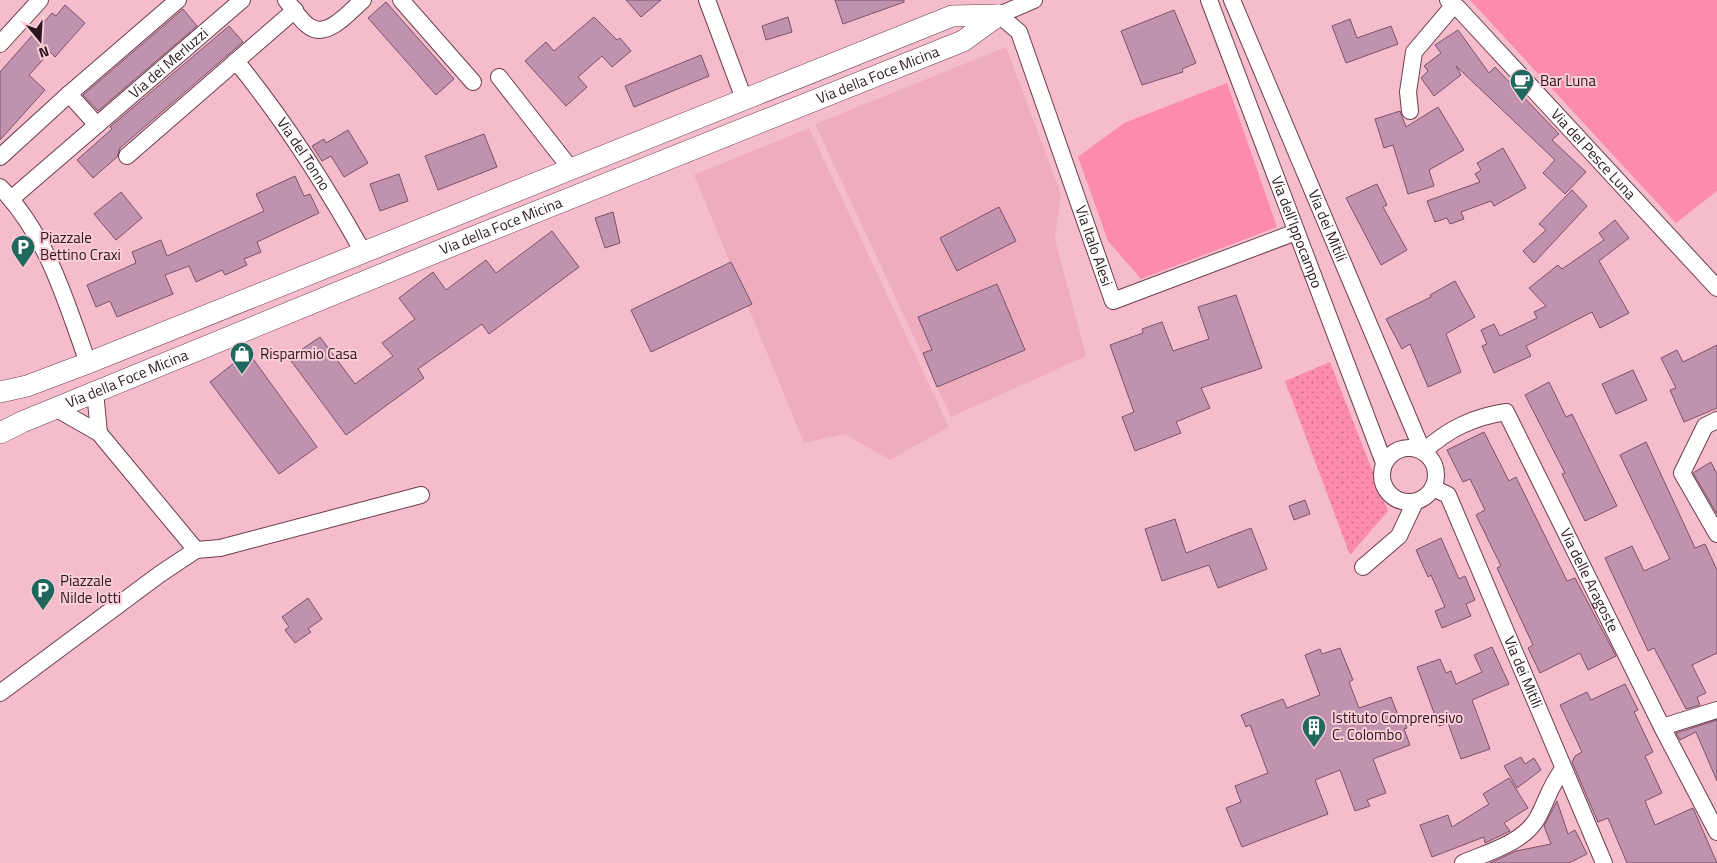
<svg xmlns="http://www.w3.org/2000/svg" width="1717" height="863" viewBox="0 0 1717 863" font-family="'Titillium Web',sans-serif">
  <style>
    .built { fill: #edadbd }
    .grass { fill: #fc8bac }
    .park { fill: url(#park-dots) }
    .building { fill: #c092ae; stroke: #7b516b }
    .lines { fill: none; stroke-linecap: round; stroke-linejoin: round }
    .minor-casing { stroke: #6c3e4b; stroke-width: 18 }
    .tertiary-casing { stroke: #6c3e4b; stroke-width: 22 }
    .minor { stroke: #fff; stroke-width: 16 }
    .tertiary { stroke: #fff; stroke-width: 21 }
    .labels { text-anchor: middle; stroke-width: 4; stroke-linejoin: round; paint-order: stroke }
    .street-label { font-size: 15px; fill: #2b171d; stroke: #fbcdd8 }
    .poi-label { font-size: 15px; fill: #2b171d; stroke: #fbcdd8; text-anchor: start }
  </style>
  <defs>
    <pattern id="park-dots" width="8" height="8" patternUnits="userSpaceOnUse" patternTransform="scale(1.25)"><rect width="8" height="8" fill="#fc8bac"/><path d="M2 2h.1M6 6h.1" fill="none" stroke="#cc718b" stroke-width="1.8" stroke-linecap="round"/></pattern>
  </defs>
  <rect width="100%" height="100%" fill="#f5bdcb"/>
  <!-- built -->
  <g class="built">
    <path d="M1006,47L1061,194L1055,239L1086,356L951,417L815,124Z"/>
    <path d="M809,128L949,427L890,460L845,434L804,443L694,175Z"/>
  </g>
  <!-- grass -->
  <g class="grass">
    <path d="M1470,0H1717V191L1676,223Z"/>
    <path d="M1227,83L1277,227L1141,279L1108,241L1078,157L1124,123Z"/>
  </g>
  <!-- park -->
  <path class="park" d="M1330,362L1388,511L1350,555L1285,381Z"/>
  <!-- building -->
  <g class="building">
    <path d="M626,0H661L641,17Z"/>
    <path d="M835,0H904V2L843,24Z"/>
    <path d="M386,2L454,79L436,95L368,18Z"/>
    <path d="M65,5L85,23L55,57L50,52L29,75L45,90L0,140V72L52,13L56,16Z"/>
    <path d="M183,9L197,26L98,111L83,95Z"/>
    <path d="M1174,10L1196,63L1182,69L1183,72L1142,85L1121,31Z"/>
    <path d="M594,17L617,40L620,38L631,51L612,67L602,56L578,77L587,87L566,106L525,61L546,42L554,51Z"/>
    <path d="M788,17L792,32L766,40L762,26Z"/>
    <path d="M1350,19L1357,38L1391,26L1398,44L1346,63L1332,26Z"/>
    <path d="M229,26L243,42L120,148L117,157L93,178L77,160L112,129L110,127Z"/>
    <path d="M1458,30L1489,73L1495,67L1559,134L1552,140L1586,172L1565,194L1543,173L1555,160L1456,66L1461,75L1434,96L1421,78L1428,71L1424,66L1441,53L1435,45Z"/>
    <path d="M701,55L709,76L634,107L625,86Z"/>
    <path d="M1438,107L1464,150L1429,170L1434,186L1408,194L1393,145L1384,148L1375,119L1400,111L1406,127Z"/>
    <path d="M348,130L368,163L344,177L331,156L322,161L312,146L324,139L326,143Z"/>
    <path d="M484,134L497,167L438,190L425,156Z"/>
    <path d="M1503,148L1526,188L1494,206L1491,201L1461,212L1464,219L1450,224L1447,218L1435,222L1427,201L1480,182L1475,174L1481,170L1477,163Z"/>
    <path d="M399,174L408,201L380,211L370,184Z"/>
    <path d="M295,176L304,196L310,194L319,213L257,242L261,252L244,259L247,265L225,275L222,270L196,282L189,266L165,275L173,294L117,317L110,301L96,307L87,285L136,263L132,252L161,240L167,256L264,211L256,194Z"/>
    <path d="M1377,184L1387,205L1383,207L1407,250L1381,265L1346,198Z"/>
    <path d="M1572,190L1587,206L1534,263L1523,251L1546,230L1539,224Z"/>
    <path d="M121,192L142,218L116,240L94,214Z"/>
    <path d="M999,207L1016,241L957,271L940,238Z"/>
    <path d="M613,212L620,243L605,248L595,218Z"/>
    <path d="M1615,220L1629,238L1599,261L1629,313L1600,328L1592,312L1526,346L1531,356L1494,373L1482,346L1487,344L1481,330L1494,324L1500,336L1537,318L1534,312L1546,306L1529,288L1558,265L1562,269L1604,240L1599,233Z"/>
    <path d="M552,231L579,267L489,334L482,324L418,369L424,378L346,435L289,358L320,337L355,384L393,356L382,343L415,319L399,298L433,272L446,290L486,260L496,273Z"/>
    <path d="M731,262L752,304L651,352L631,310Z"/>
    <path d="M1455,281L1475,317L1446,334L1461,372L1428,387L1410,344L1402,349L1386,319L1431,297L1430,295Z"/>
    <path d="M997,284L1025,350L937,387L923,353L932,350L918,317Z"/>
    <path d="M1236,295L1262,368L1201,388L1210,408L1176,422L1181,433L1135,451L1122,417L1134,412L1110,345L1143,333L1142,329L1162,322L1173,351L1209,339L1198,307Z"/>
    <path d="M1717,345V408L1684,422L1670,390L1676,388L1661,358L1677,350L1683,362Z"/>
    <path d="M248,352L317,447L279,474L210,382Z"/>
    <path d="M1633,370L1647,400L1616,414L1602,384Z"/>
    <path d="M1549,382L1566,417L1572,414L1617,506L1585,521L1562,474L1565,473L1525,395Z"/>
    <path d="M1484,432L1509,481L1516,477L1567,581L1575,578L1616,656L1588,670L1580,653L1540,673L1528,648L1533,645L1497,568L1501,566L1476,515L1485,510L1470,479L1463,482L1447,450Z"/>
    <path d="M1646,442L1695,548L1705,544L1717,570V653L1692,665L1706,693L1697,697L1700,705L1686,709L1654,648L1648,651L1605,558L1632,546L1644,571L1670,559L1620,455Z"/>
    <path d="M1711,462L1717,474V514L1693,473Z"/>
    <path d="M1305,500L1310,514L1294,520L1289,506Z"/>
    <path d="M1175,519L1186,553L1251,528L1267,569L1218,588L1209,565L1162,581L1145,529Z"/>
    <path d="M1441,538L1459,579L1465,576L1475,600L1466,604L1471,616L1442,628L1435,611L1445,607L1431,575L1428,577L1416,550Z"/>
    <path d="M308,598L322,619L308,629L311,632L295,643L285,630L289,627L282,617Z"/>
    <path d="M1492,647L1509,684L1472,700L1490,749L1461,759L1448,723L1439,726L1417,667L1440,659L1446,673L1451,671L1456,684L1482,672L1474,655Z"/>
    <path d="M1340,648L1353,680L1349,682L1359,708L1391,697L1398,715L1402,714L1407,728L1404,729L1410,745L1373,759L1386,793L1367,800L1370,806L1355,811L1340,770L1315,780L1328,814L1242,847L1226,808L1241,802L1235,786L1268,773L1250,725L1246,727L1241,715L1283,699L1287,708L1320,695L1305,655L1320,649L1322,654Z"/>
    <path d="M1625,684L1638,710L1634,712L1653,752L1645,756L1662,793L1645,801L1655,825L1693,808L1717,863H1627L1608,818L1598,822L1572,762L1575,756L1582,752L1560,705L1587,692L1591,700Z"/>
    <path d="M1717,720V781L1696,732L1680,740L1676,733Z"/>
    <path d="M1521,757L1525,764L1534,758L1541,770L1517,788L1504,766Z"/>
    <path d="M1509,778L1528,808L1504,823L1510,831L1485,843L1484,837L1432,857L1420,825L1448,815L1452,827L1489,804L1483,794Z"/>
    <path d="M1557,801L1568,834L1575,830L1587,854L1569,863H1490L1516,851L1551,844L1544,826Z"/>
  </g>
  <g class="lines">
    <defs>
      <g id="minor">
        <path d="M286,0C293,8 301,22 310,27C328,39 351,10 363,0"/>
        <path d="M401,0L473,82"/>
        <path d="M707,0L744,99"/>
        <path id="s1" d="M1034,0L999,15L1019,32L1113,301L1296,232"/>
        <path id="s2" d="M1209,0L1384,463"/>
        <path id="s3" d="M1232,0L1423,452C1448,429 1473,417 1506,412L1662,727L1717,832"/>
        <path id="s4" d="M1448,0L1458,8L1717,288"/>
        <path d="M0,44L40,0"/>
        <path id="s5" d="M236,61C285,121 325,184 363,252"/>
        <path d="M499,77L571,169"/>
        <path d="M69,94L97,125"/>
        <path d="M1410,111L1408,92L1414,52L1454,5"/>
        <path d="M127,156L295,10"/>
        <path d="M0,157L69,94L178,0"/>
        <path d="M0,187C48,237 65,299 88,363"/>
        <path id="s6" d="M11,199L242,0"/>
        <path d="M95,391L99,433"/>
        <path d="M55,408L99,433L196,550"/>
        <path d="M1717,420L1705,426L1682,473L1717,534"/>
        <circle cx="1409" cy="475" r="27"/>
        <path id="s7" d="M1433,488L1448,495L1604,863"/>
        <path d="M1363,567L1399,536L1415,502"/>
        <path d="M0,693L160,574L196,550L220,548L421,495"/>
        <path d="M1662,727L1717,710"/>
        <path d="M1463,863C1488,852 1524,843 1538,817C1548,798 1549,788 1563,769"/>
      </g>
      <g id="tertiary">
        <path d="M0,392L27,386L88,363L952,16L999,15"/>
        <path id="s8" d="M0,433L22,422L461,242L963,41L999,15"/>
      </g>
    </defs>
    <!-- minor casing -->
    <use href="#minor" class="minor-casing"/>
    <!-- tertiary casing -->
    <use href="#tertiary" class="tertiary-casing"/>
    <!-- minor -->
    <use href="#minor" class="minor"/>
    <!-- tertiary -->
    <use href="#tertiary" class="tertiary"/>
  </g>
  <!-- icons -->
  <defs>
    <symbol id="cafe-pin" viewBox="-11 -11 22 30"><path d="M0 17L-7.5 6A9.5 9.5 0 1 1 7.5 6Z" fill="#20685e" stroke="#fbcdd8"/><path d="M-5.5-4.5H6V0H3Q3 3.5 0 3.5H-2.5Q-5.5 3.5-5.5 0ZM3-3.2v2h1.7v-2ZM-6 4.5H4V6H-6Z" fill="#fff"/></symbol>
    <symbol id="parking-pin" viewBox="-11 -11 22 30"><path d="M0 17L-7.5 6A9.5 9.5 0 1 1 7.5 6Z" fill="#20685e" stroke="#fbcdd8"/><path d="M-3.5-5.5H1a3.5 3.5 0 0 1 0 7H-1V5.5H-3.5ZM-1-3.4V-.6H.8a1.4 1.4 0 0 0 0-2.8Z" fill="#fff"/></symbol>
    <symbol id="shop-pin" viewBox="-11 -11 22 30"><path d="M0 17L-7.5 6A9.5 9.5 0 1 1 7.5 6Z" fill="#20685e" stroke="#fbcdd8"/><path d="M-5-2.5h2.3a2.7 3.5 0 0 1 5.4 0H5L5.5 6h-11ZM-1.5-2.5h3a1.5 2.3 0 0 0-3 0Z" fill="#fff"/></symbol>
    <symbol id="building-pin" viewBox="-11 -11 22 30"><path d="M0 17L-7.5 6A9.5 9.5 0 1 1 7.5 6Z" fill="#20685e" stroke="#fbcdd8"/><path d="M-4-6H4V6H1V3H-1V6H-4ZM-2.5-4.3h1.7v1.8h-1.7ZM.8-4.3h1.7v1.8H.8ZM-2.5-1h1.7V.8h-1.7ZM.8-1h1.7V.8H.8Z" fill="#fff"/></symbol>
  </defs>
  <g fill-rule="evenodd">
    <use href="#cafe-pin" x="1508" y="67" width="28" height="38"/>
    <use href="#parking-pin" x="9" y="233" width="28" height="38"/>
    <use href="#shop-pin" x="228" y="340" width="28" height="38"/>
    <use href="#parking-pin" x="29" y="576" width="28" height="38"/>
    <use href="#building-pin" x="1300" y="713" width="28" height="38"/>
  </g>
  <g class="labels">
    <!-- street labels -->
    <g class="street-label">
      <text dy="5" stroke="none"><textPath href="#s6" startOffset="208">Via dei Merluzzi</textPath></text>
      <text dy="5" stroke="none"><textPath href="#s8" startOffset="948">Via della Foce Micina</textPath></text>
      <text dy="5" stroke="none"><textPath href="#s5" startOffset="115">Via del Tonno</textPath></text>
      <text dy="5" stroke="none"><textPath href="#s4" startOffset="212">Via del Pesce Luna</textPath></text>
      <text dy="5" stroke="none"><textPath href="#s8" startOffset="542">Via della Foce Micina</textPath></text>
      <text dy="5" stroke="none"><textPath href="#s3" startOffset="245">Via dei Mitili</textPath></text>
      <text dy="5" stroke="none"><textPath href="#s2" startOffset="248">Via dell'Ippocampo</textPath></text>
      <text dy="5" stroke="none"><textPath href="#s1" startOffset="291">Via Italo Alesi</textPath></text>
      <text dy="5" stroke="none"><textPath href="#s8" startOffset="138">Via della Foce Micina</textPath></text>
      <text dy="5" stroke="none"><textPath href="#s3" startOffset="772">Via delle Aragoste</textPath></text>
      <text dy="5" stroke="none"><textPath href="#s7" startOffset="209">Via dei Mitili</textPath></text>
    </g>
    <!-- poi labels -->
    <g class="poi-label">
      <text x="1540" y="86">Bar Luna</text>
      <text x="40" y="243">Piazzale<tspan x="40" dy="17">Bettino Craxi</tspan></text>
      <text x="260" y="359">Risparmio Casa</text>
      <text x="60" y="586">Piazzale<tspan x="60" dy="17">Nilde Iotti</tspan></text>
      <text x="1332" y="723">Istituto Comprensivo<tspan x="1332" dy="17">C. Colombo</tspan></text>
    </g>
  </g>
  <!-- north arrow -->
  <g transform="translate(40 40) rotate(162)" stroke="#fbcdd8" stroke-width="4" paint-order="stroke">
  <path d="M0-4L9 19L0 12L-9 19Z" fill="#2b171d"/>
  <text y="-8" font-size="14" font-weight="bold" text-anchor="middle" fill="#2b171d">N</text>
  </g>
</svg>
